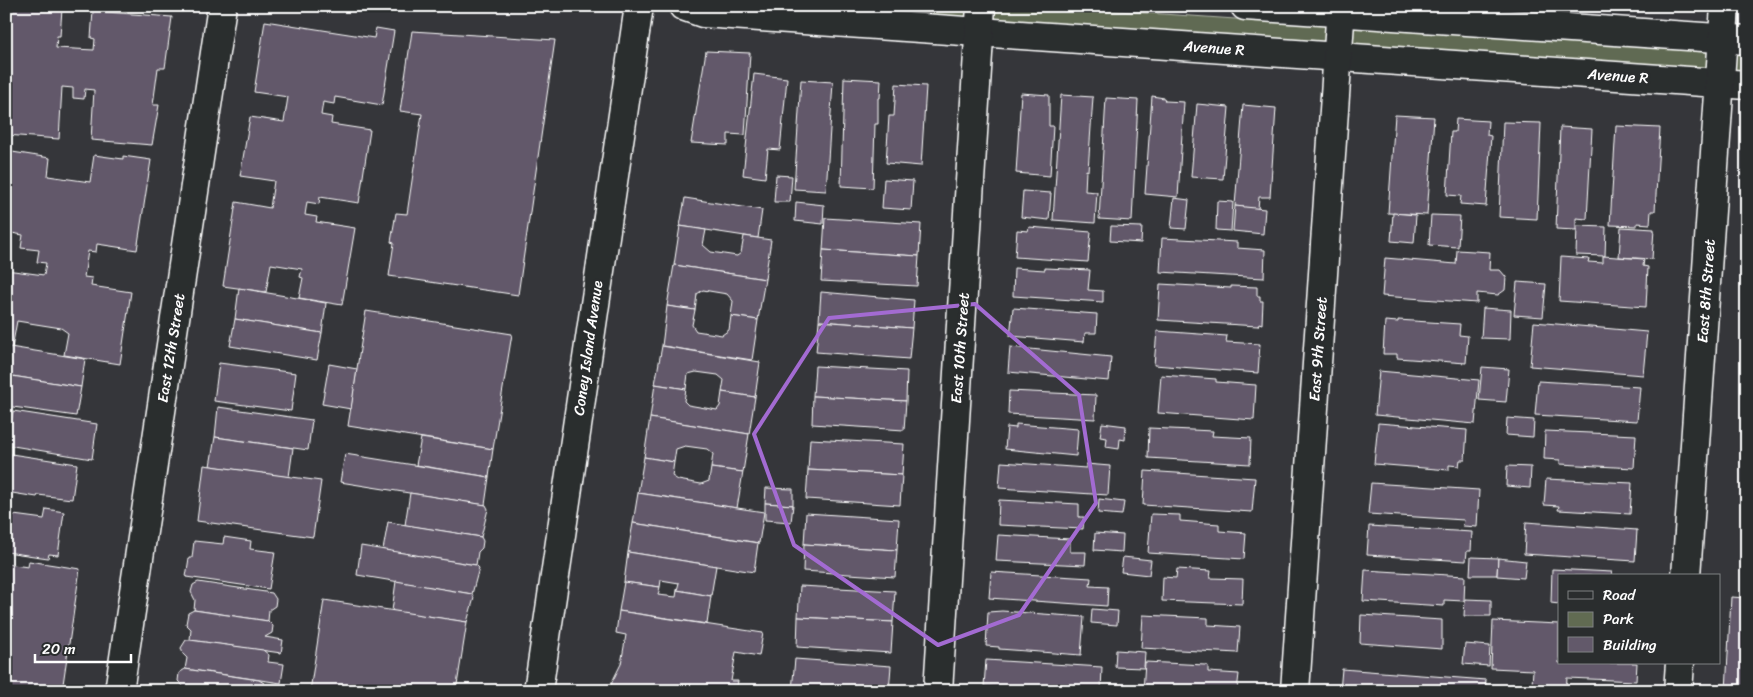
<svg xmlns="http://www.w3.org/2000/svg" width="1753" height="697" viewBox="0 0 1753 697" font-family="Sriracha,sans-serif">
  <style>
    .green { fill: #616b52; stroke: #b0b5a8 }
    .building { fill: #62596a; stroke: #fff }
    .lines { fill: none; stroke-linecap: round; stroke-linejoin: round }
    .street-casing { stroke: #fff; stroke-width: 31 }
    .secondary-casing { stroke: #fff; stroke-width: 31 }
    .street { stroke: #2a2d2e; stroke-width: 28 }
    .secondary { stroke: #2a2d2e; stroke-width: 28 }
    .marked { fill: none; stroke: #a36bd2; stroke-width: 4; stroke-linejoin: round }
    .labels { text-anchor: middle; stroke-width: 5; stroke-linejoin: round; paint-order: stroke }
    .street-label { font-size: 15px; fill: #fff; stroke: #2a2d2e }
  </style>
  <rect width="100%" height="100%" fill="#35363a"/>
  <filter id="ink" filterUnits="userSpaceOnUse"><feTurbulence type="fractalNoise" baseFrequency=".02" numOctaves="2"/><feDisplacementMap in="SourceGraphic" scale="10" xChannelSelector="R" yChannelSelector="G"/><feConvolveMatrix kernelMatrix="1 2 1 2 8 2 1 2 1" color-interpolation-filters="sRGB"/></filter>
  <g filter="url(#ink)">
    <!-- green -->
    <path class="green" d="M726,6H1045L1747,54V74Z"/>
    <!-- building -->
    <g class="building">
      <path d="M6,6L62,9L60,36H57L56,48L94,50L95,39L91,38L93,11L172,17L165,68H158L153,105H159L152,145L91,140L94,90L85,89L84,99L73,98V88L62,87L59,139L6,135Z"/>
      <path d="M265,21L374,38L376,28L394,31L382,105L335,97L334,104L323,102L321,115L332,117L331,124L370,130L359,203L320,197L319,204L307,202L305,215L317,217L316,222L355,228L342,305L299,298L303,278L300,277L302,269L271,264L266,292L223,286L236,202L270,208L274,181L240,176L250,117L284,122L288,97L254,92Z"/>
      <path d="M412,31L555,40L518,295L389,276L394,243L391,242L396,213L407,214L422,114L400,111Z"/>
      <path d="M706,51L750,53L745,135L728,134V145L691,143Z"/>
      <path d="M754,74L787,78L780,150L768,149L765,178L743,175Z"/>
      <path d="M844,78L881,80L880,98H878V124H875L873,188L841,186Z"/>
      <path d="M801,80L833,82L826,191L794,189Z"/>
      <path d="M896,84L926,86L921,166L886,163L889,116H894Z"/>
      <path d="M1021,93L1049,95V126H1053L1050,176L1016,173Z"/>
      <path d="M1061,95L1093,97L1088,171L1086,170L1085,191L1097,192L1095,223L1053,220Z"/>
      <path d="M1152,96L1164,98L1165,101L1184,102L1178,197L1145,194Z"/>
      <path d="M1106,98L1138,100L1132,221L1099,219Z"/>
      <path d="M1197,104L1229,107L1223,179L1191,177Z"/>
      <path d="M1243,105L1276,108L1270,197H1259L1258,209L1235,206Z"/>
      <path d="M1395,115L1434,117L1427,215L1388,213Z"/>
      <path d="M1456,119L1488,121L1487,135L1491,136L1486,206L1460,204L1461,196L1447,195L1451,132H1455Z"/>
      <path d="M1503,122L1541,123L1537,219L1499,217Z"/>
      <path d="M1616,126L1660,128L1655,211H1651L1650,224L1637,223V226L1610,225Z"/>
      <path d="M1560,127L1592,129L1587,219L1576,218V230L1556,229Z"/>
      <path d="M6,151L50,158L48,176L90,182L94,155L123,159V156L151,160L137,250L97,244L96,252L88,251L84,277L92,278L91,286L131,292L120,364L64,355L68,333L61,328L17,321L12,348L6,347V270L44,275L46,263L37,262L39,250L21,248L23,235L6,232Z"/>
      <path d="M776,175L792,176L790,202H774Z"/>
      <path d="M884,179L913,181L911,210L882,208Z"/>
      <path d="M1023,191L1051,193L1049,220L1021,217Z"/>
      <path d="M685,198L762,210L758,238L680,226Z"/>
      <path d="M1174,198L1189,200L1186,229L1171,228Z"/>
      <path d="M1217,201L1233,202L1231,231L1216,230Z"/>
      <path d="M796,202L824,205L823,224L795,221Z"/>
      <path d="M1235,206L1265,209L1263,234L1233,231Z"/>
      <path d="M1393,213L1416,215L1414,243L1391,241Z"/>
      <path d="M1431,215L1460,216L1458,247L1429,245Z"/>
      <path d="M825,218L921,224L919,256L823,250Z"/>
      <path d="M680,226L706,230L703,245L711,252L737,256L741,253L744,236L771,240L765,279L674,265Z"/>
      <path d="M1111,226L1142,227L1141,243L1110,241Z"/>
      <path d="M1577,226L1606,227L1605,256L1576,255Z"/>
      <path d="M1029,227L1091,232L1088,262L1015,257L1017,230L1028,231Z"/>
      <path d="M1621,227L1654,229L1652,259L1619,257Z"/>
      <path d="M1162,238L1237,242V248L1265,250L1264,278L1160,272Z"/>
      <path d="M823,250L919,256L917,286L821,281Z"/>
      <path d="M1457,250L1490,252L1489,270H1500L1506,277L1505,290L1498,295L1477,293V303L1382,296L1385,258L1456,264Z"/>
      <path d="M1603,256L1644,259L1643,266L1648,267L1646,307L1559,301L1561,257L1589,259L1588,262L1603,263Z"/>
      <path d="M674,265L765,279L758,320L731,316L733,301L727,294L703,290L697,294L695,310L667,306Z"/>
      <path d="M1014,268L1045,270V268L1090,270L1088,290L1103,291V302L1013,296Z"/>
      <path d="M1517,282L1546,284L1543,317L1514,315Z"/>
      <path d="M1160,284L1231,288V286L1257,287V296H1260V301H1263L1262,324L1259,323L1258,326L1158,320Z"/>
      <path d="M239,288L326,303L322,333L235,319Z"/>
      <path d="M821,292L914,300L912,328L819,321Z"/>
      <path d="M667,306L695,310L692,325L696,331L722,335L729,330L731,316L758,320L752,360L662,346Z"/>
      <path d="M1013,308L1097,314L1096,333H1085L1084,342L1010,336Z"/>
      <path d="M1483,308L1511,310L1510,339L1481,338Z"/>
      <path d="M366,311L512,334L493,449L348,426Z"/>
      <path d="M235,319L322,333L317,360L230,346Z"/>
      <path d="M1398,320L1460,324L1459,335L1468,336L1466,363L1397,358V354H1383L1385,321L1398,322Z"/>
      <path d="M819,321L912,328L909,359L816,352Z"/>
      <path d="M1534,322L1647,332L1643,375L1530,366Z"/>
      <path d="M1157,331L1227,336L1226,342L1260,344L1258,373L1154,365Z"/>
      <path d="M662,346L760,362L755,397L722,392L724,380L718,375L696,372L688,374L686,389L655,384Z"/>
      <path d="M10,347L85,359L81,387L6,375V360L8,361Z"/>
      <path d="M1010,347L1111,357L1109,381L1008,372Z"/>
      <path d="M219,363L296,373L291,411L214,401Z"/>
      <path d="M329,364L357,369L351,409L322,404Z"/>
      <path d="M815,366L907,371L906,401L813,396Z"/>
      <path d="M1482,367L1509,369L1506,402L1479,400Z"/>
      <path d="M1379,371L1479,380L1475,424L1375,415Z"/>
      <path d="M6,375L81,387L76,416L6,406Z"/>
      <path d="M1161,375L1216,379V382L1256,385L1254,420L1158,413Z"/>
      <path d="M1538,381L1640,387L1637,421L1535,415Z"/>
      <path d="M655,384L686,389L684,401L688,405L717,410L720,406L722,392L755,397L749,434L650,418Z"/>
      <path d="M1009,391L1096,395L1095,419L1008,414Z"/>
      <path d="M813,396L906,401L904,430L812,424Z"/>
      <path d="M218,407L312,420L308,450L215,437Z"/>
      <path d="M13,411L97,424L92,459L7,445Z"/>
      <path d="M650,418L749,434L743,472L711,468L713,454L707,449L685,446L676,449L674,462L644,457Z"/>
      <path d="M1507,418L1534,420L1533,437L1506,435Z"/>
      <path d="M1102,423L1126,426L1125,440L1120,439L1119,449L1106,447L1107,438L1100,437Z"/>
      <path d="M1378,423L1467,430L1465,460H1460L1459,466L1449,465V470L1374,464Z"/>
      <path d="M1016,424L1078,429L1076,456L1005,449L1007,427L1016,428Z"/>
      <path d="M1149,428L1213,431L1212,436L1251,438L1250,464L1148,458Z"/>
      <path d="M1545,431L1636,435L1634,468L1560,464V460L1544,459Z"/>
      <path d="M215,437L293,448L289,477L210,466Z"/>
      <path d="M421,438L493,449L489,477L416,465Z"/>
      <path d="M810,439L904,444L902,475L808,470Z"/>
      <path d="M11,454L77,464L72,499L38,495L37,497L6,492Z"/>
      <path d="M345,454L489,477L485,505L340,482Z"/>
      <path d="M644,457L674,462L672,476L678,480L701,484L709,481L711,468L743,472L737,508L638,493Z"/>
      <path d="M1001,462L1086,468V464L1110,466L1108,495L999,488Z"/>
      <path d="M204,465L321,481L313,537L197,521Z"/>
      <path d="M1507,466L1531,467L1530,488L1506,486Z"/>
      <path d="M808,470L902,475L900,505L806,499Z"/>
      <path d="M1145,471L1255,478L1252,512L1143,505Z"/>
      <path d="M1546,479L1632,483L1630,514L1558,510L1559,506L1544,505Z"/>
      <path d="M1371,483L1479,490L1477,527L1463,526L1464,520L1368,514Z"/>
      <path d="M766,488L793,489V505L765,503Z"/>
      <path d="M410,493L486,505L488,509L481,537L405,525Z"/>
      <path d="M638,493L764,512L759,543L633,523Z"/>
      <path d="M1099,499L1124,502L1122,515L1098,513Z"/>
      <path d="M999,500L1079,504V517H1084L1083,529L998,525Z"/>
      <path d="M765,503L793,505L791,522L765,520Z"/>
      <path d="M46,509L64,512L58,555L49,554L48,558L6,552V514L44,519Z"/>
      <path d="M806,513L899,519L897,550L804,544Z"/>
      <path d="M1151,514L1180,515V521L1219,524V531L1246,533L1244,559L1148,553Z"/>
      <path d="M388,522L481,537L483,541L482,548L478,552L476,565L383,550Z"/>
      <path d="M1526,522L1637,530L1635,561L1524,554Z"/>
      <path d="M633,523L758,543L754,572L628,552Z"/>
      <path d="M1369,526L1472,532L1471,551H1467L1466,561L1367,555Z"/>
      <path d="M1095,533L1123,535L1122,552L1094,550Z"/>
      <path d="M998,535L1070,539V552H1086L1085,565L996,561Z"/>
      <path d="M224,537L251,541L250,549L275,552L269,589L186,577L189,558H192L194,541L223,544Z"/>
      <path d="M804,544L897,550L895,577L803,571Z"/>
      <path d="M361,546L476,565L479,568L472,594L357,575Z"/>
      <path d="M628,552L716,566L711,596L677,590L679,583L661,580L660,587L624,582Z"/>
      <path d="M1123,557L1151,560L1149,575L1121,572Z"/>
      <path d="M1471,557L1498,558L1497,575H1470Z"/>
      <path d="M1498,558L1526,561L1524,578L1497,576Z"/>
      <path d="M29,561L80,569L62,691H45L27,688V691H6V564L28,567Z"/>
      <path d="M1177,569L1211,571L1210,578L1243,579L1242,604L1162,601L1163,577L1176,578Z"/>
      <path d="M1552,569L1612,572L1611,576H1559V604L1551,603Z"/>
      <path d="M1365,570L1465,576L1464,601L1444,600V606L1363,601Z"/>
      <path d="M991,572L1091,578L1090,586L1108,587L1107,606L989,598Z"/>
      <path d="M396,581L472,594L474,598L467,622L392,611Z"/>
      <path d="M198,582L272,593L276,599L275,606L269,610L268,621L194,610L195,600L191,592L193,585Z"/>
      <path d="M624,582L660,587L658,595L676,597L677,590L711,596L707,624L619,611Z"/>
      <path d="M800,586L895,591L893,622L798,617Z"/>
      <path d="M1731,597L1747,598V691H1726Z"/>
      <path d="M1465,599L1491,600V616H1464Z"/>
      <path d="M324,600L467,622L456,691H310Z"/>
      <path d="M1092,609L1118,611L1117,625L1091,623Z"/>
      <path d="M194,610L268,621L273,626L272,633L265,637L283,640L281,653L190,640L191,629L186,624L188,613Z"/>
      <path d="M619,611L763,633L759,656L736,652L731,681H738L736,691H610L612,682L621,664L626,635L616,633Z"/>
      <path d="M1002,611L1084,617L1081,655L999,649V647L986,646L988,612Z"/>
      <path d="M1143,615L1208,618V625L1240,627L1238,653L1141,648Z"/>
      <path d="M1361,615L1442,620V649L1360,643Z"/>
      <path d="M798,617L893,622L891,653L797,647Z"/>
      <path d="M1493,621L1559,624V663H1637L1636,681L1567,678L1566,691H1525V685H1532L1533,670L1491,668Z"/>
      <path d="M186,640H190L263,650L269,655L268,662L284,664L281,683L185,669L187,658L183,654L181,648Z"/>
      <path d="M1465,644L1490,646L1489,666L1463,664Z"/>
      <path d="M1116,650L1145,652L1144,668L1115,667Z"/>
      <path d="M795,659L891,666L889,691L792,690Z"/>
      <path d="M986,660L1102,667L1101,691H1016V688L984,686Z"/>
      <path d="M1145,662L1205,665L1208,666V672L1239,674L1237,691H1143Z"/>
      <path d="M185,669L259,680L264,683L263,691H182L183,686L178,681L179,673Z"/>
      <path d="M1342,669L1486,680L1485,691H1340Z"/>
    </g>
    <g class="lines">
      <defs>
        <g id="street">
          <path d="M683,6L703,13L1747,85"/>
          <path d="M1245,6L1747,40"/>
          <path d="M1686,576L1725,6"/>
          <path d="M119,691L222,6"/>
          <path d="M938,691L981,6"/>
          <path d="M1295,691L1341,6"/>
          <path d="M1678,691L1680,663"/>
        </g>
        <path id="secondary" d="M538,691L639,6"/>
      </defs>
      <!-- street casing -->
      <use href="#street" class="street-casing"/>
      <!-- secondary casing -->
      <use href="#secondary" class="secondary-casing"/>
      <!-- street -->
      <use href="#street" class="street"/>
      <!-- secondary -->
      <use href="#secondary" class="secondary"/>
    </g>
  </g>
  <!-- marked area -->
  <path class="marked" d="M975,304L1079,395L1096,503L1019,615L938,645L794,545L754,434L829,318Z"/>
  <g class="labels">
    <!-- street labels -->
    <g class="street-label">
      <text transform="translate(1214 48) rotate(4)" y="5">Avenue R</text>
      <text transform="translate(1618 76) rotate(4)" y="5">Avenue R</text>
      <text transform="translate(1706 291) rotate(-86)" y="5">East 8th Street</text>
      <text transform="translate(171 348) rotate(-81)" y="5">East 12th Street</text>
      <text transform="translate(588 348) rotate(-82)" y="5">Coney Island Avenue</text>
      <text transform="translate(960 348) rotate(-86)" y="5">East 10th Street</text>
      <text transform="translate(1318 349) rotate(-86)" y="5">East 9th Street</text>
    </g>
  </g>
  <!-- margin -->
  <rect width="1753" height="697" fill="none" stroke="#2a2d2e" stroke-width="25"/>
  <rect x="12" y="12" width="1728" height="672" fill="none" stroke="#fff" stroke-width="2" filter="url(#ink)"/>
  <!-- legend -->
  <rect x="1558" y="574" width="162" height="90" fill="#2a2d2e" stroke="#7f8182"/>
  <rect x="1568" y="591" width="25" height="8" fill="#2a2d2e" stroke="#7f8182"/>
  <text x="1603" y="600" font-size="15" fill="#ffffff">Road</text>
  <rect x="1568" y="612" width="25" height="15" fill="#616b52" stroke="#7f8182"/>
  <text x="1603" y="624" font-size="15" fill="#ffffff">Park</text>
  <rect x="1568" y="637" width="25" height="15" fill="#62596a" stroke="#7f8182"/>
  <text x="1603" y="650" font-size="15" fill="#ffffff">Building</text>
  <!-- scale -->
  <path d="M35 654v8h96v-8" fill="none" stroke="#ffffff" stroke-width="2.5"/>
  <text x="42" y="654" font-size="15" fill="#ffffff" stroke="#2a2d2e" stroke-width="4" paint-order="stroke">20 m</text>
</svg>
